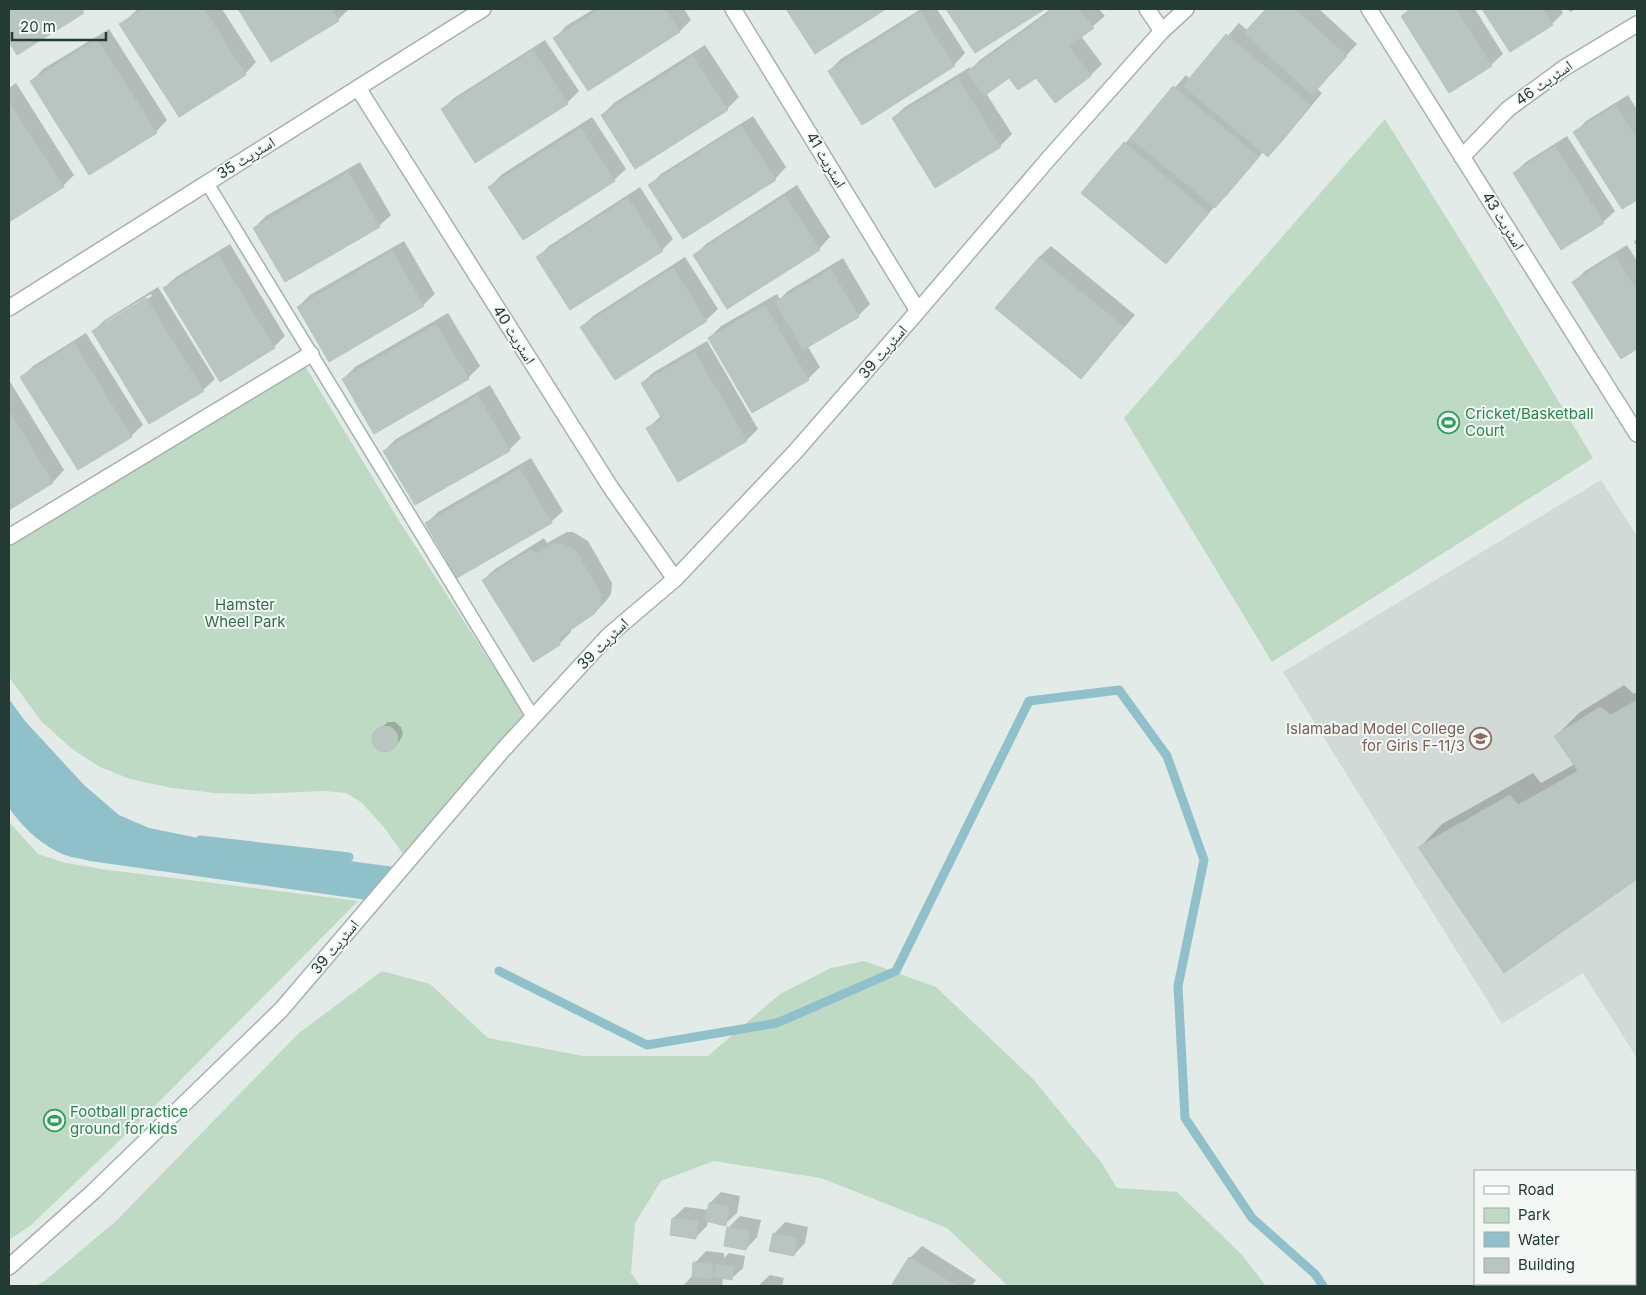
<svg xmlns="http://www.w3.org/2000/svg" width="1646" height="1295" viewBox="0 0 1646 1295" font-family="Inter,'Noto Naskh Arabic',sans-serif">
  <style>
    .built { fill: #d1dad6 }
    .green { fill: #bedac5 }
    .water { fill: #90c1ca }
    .shadow { fill: #0003; fill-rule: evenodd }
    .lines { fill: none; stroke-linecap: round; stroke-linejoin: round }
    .stream { stroke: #90c1ca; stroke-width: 9 }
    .building { fill: #b8c5c0; stroke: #b6c4be }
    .service-casing { stroke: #a5b2ae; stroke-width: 15 }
    .minor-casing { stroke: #a5b2ae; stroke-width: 18 }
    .service { stroke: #fff; stroke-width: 12 }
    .minor { stroke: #fff; stroke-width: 15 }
    .labels { text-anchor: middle; stroke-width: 4; stroke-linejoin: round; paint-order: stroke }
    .street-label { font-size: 15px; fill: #243a34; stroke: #f3f8f5 }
    .leisure-label { font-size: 15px; fill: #27864d; stroke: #f3f8f5; text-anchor: start }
    .park-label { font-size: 15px; fill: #336c49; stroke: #f3f8f5 }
    .education-label { font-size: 15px; fill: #785e54; stroke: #f3f8f5; text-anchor: end }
  </style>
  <rect width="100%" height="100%" fill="#e2ebe7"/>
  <!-- built -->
  <path class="built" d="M1601,480L1637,536V1058L1583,973L1502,1024L1283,672Z"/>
  <!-- green -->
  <g class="green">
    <path d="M1385,119L1487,283L1593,458L1272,662L1124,418Z"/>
    <path d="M305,366L396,516L529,722L408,861L383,826L361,802L346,793L324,791L252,794L215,793L172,788L130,779L100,767L72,749L41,721L9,677V545Z"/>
    <path d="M9,822L38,854L66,863L108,870L358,901L138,1123L30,1226L9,1240Z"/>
    <path d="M864,961L936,987L1033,1079L1101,1162L1117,1188L1177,1192L1242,1255L1266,1286H1008L947,1228L821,1178L714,1161L661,1181L635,1223L631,1273L640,1286H36L46,1280L116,1221L299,1033L382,971L430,984L488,1038L583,1056H708L780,994L831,968Z"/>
  </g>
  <!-- water -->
  <path class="water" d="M9,699L25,721L84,785L119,815L149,828L238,846L402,868L374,901L90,861C79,858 66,857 56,851C37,841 21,825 9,808Z"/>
  <!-- shadow -->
  <g class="shadow">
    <path d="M9,9H86L17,53L9,39Z"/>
    <path d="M138,9H222L256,62L245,74L121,24Z"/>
    <path d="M239,9H349L338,20L272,60Z"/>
    <path d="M594,9H684L691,20L680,31L588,89L555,38L566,26Z"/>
    <path d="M787,9H884L815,53Z"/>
    <path d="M921,9H937L965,53L954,65L829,71L841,59Z"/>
    <path d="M948,9H1042L975,51Z"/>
    <path d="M1051,9H1099L1105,16L1081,36L1102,64L1090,76H1009L986,93L1012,134L1000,146L893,118L905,107L970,67L971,69L980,60Z"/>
    <path d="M1267,9H1319L1357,44L1316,88L1322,93L1280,144L1268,155L1264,151L1227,195L1215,206L1166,263L1083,193L1125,143L1137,131L1186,75L1190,79L1239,23L1247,30Z"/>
    <path d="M1409,9H1475L1503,54L1491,65L1402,16Z"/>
    <path d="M1484,9H1561L1563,13L1552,24L1510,50Z"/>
    <path d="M1568,9H1576L1570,12Z"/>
    <path d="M109,29L167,120L156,132L32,81L43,69Z"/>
    <path d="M545,40L579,91L567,103L442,109L454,98Z"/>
    <path d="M705,45L739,97L727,109L636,167L602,115L614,103Z"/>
    <path d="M16,83L74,175L63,186L9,220V88Z"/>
    <path d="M1628,95L1637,110V198L1622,208L1575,133L1586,121Z"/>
    <path d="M753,116L786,167L775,179L650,185L661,174Z"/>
    <path d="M592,117L626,169L614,180L490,187L501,175Z"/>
    <path d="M1567,136L1615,211L1603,222L1514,173L1526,162Z"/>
    <path d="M360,162L391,215L379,226L254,228L266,216Z"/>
    <path d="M797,185L830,237L819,249L695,255L706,244Z"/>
    <path d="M640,187L673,239L662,250L538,257L549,246Z"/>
    <path d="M1637,238V247L1634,242Z"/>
    <path d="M404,241L435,294L423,305L298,307L310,295Z"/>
    <path d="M230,244L285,336L274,347L164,288L176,277Z"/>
    <path d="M1627,245L1637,261V347L1621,357L1574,282L1585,271Z"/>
    <path d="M1051,246L1135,315L1081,377L1039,257Z"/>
    <path d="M685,257L718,309L706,320L582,327L593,316Z"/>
    <path d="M843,258L870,304L858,316L807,345L820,367L808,379L709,338L721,326L777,294L780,299L788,291Z"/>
    <path d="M158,287L215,379L203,390L93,331L105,320ZM151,294L152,296L105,324V322Z"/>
    <path d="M448,313L480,366L468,378L343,379L355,367Z"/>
    <path d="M86,333L143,425L131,436L22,377L33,366Z"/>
    <path d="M707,341L758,429L747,440L678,480L648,428L661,416L642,383L654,372Z"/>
    <path d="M9,380L64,470L53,482L9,508Z"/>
    <path d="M490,385L521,438L509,450L416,504L384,451L396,439Z"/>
    <path d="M531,458L563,511L551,522L426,524L438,512Z"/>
    <path d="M567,532H573L588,541L612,583L611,594L606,601L594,613L571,628V632L559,644L483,580L495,569L544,538L547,543Z"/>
    <path d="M1624,685L1634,694L1637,692V877L1504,971L1420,847L1442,824L1533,773L1541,783L1575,764L1556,736L1579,713Z"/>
    <path d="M388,722H395L401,727L403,734L399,742L393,747L383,750L376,747L374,737L378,730Z"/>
    <path d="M721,1192L740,1196L737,1213L725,1224L708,1221L707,1226L696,1237L673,1218L685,1207L709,1210L710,1203Z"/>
    <path d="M740,1216L761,1220L757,1237L746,1249L728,1228Z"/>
    <path d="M1637,1216V1286H1537L1540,1284H1635V1218Z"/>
    <path d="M785,1222L808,1227L805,1243L794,1255L774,1234Z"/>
    <path d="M922,1246L976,1280L972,1286H892L910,1258Z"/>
    <path d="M706,1251L724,1253V1258L729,1253L745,1256L743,1268L731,1279L723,1278L722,1286H683L694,1274L695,1263Z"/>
    <path d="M770,1275L784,1278L782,1286H758Z"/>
  </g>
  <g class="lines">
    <!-- stream -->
    <g class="stream">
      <path d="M200,840L349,857"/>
      <path d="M499,971L647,1045L777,1023L896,971L1029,701L1119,690L1167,756L1204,860L1178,986L1185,1118L1252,1218L1315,1274L1323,1286"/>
    </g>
  </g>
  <!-- building -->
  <g class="building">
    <path d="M9,9H81L84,13L17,55L9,42Z"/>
    <path d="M143,9H204L246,75L179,117L119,24Z"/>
    <path d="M238,9H331L339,21L271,62Z"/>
    <path d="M599,9H665L680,32L588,91L553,38Z"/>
    <path d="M786,9H886L815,54Z"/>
    <path d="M946,9H1045L975,53Z"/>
    <path d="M1054,9H1079L1094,28L1069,46L1091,76L1055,103L1036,78L1018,90L1009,78L984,96L967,72Z"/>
    <path d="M1266,9H1295L1347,56L1312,95L1244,33Z"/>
    <path d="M1412,9H1456L1492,66L1449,93L1401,16Z"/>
    <path d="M1482,9H1542L1553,25L1510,52Z"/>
    <path d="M920,12L955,66L862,125L828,71Z"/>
    <path d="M1226,34L1311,105L1268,157L1183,86Z"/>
    <path d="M97,39L157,133L89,175L30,81Z"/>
    <path d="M533,50L568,104L475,163L441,109Z"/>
    <path d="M693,56L728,110L635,169L601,115Z"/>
    <path d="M958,78L1001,147L935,188L892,118Z"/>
    <path d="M1173,86L1259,157L1215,208L1130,138Z"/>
    <path d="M9,102L64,187L9,222Z"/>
    <path d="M1616,105L1637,139V200L1622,209L1573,132Z"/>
    <path d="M741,126L776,180L683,239L648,185Z"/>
    <path d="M581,128L615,181L523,240L488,187Z"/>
    <path d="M1124,142L1209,213L1166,264L1081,193Z"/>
    <path d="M1555,146L1604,223L1561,250L1513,173Z"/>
    <path d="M348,172L380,227L285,282L253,228Z"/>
    <path d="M785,196L820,250L727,309L693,255Z"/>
    <path d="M628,198L663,251L570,310L536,257Z"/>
    <path d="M392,251L424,306L329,362L297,307Z"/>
    <path d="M218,255L275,348L220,382L163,288Z"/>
    <path d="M1615,255L1637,291V349L1621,359L1572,282Z"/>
    <path d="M1039,257L1124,327L1081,379L995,308Z"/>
    <path d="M673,268L707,321L615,380L580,327Z"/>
    <path d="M831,269L859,317L803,350L775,302Z"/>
    <path d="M146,298L204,391L149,424L92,331Z"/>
    <path d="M765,305L809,380L752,413L708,338Z"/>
    <path d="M436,324L469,379L374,434L342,379Z"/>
    <path d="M74,343L132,437L78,470L20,377Z"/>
    <path d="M695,352L747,441L678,482L646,428L662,419L641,383Z"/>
    <path d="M478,395L510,451L415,505L383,451Z"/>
    <path d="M9,410L53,483L9,510Z"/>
    <path d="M520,469L552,523L457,578L425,523Z"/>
    <path d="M554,543H561L577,552L601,595L600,606L594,614L560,637V645L533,662L482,580L532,549L536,554Z"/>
    <path d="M1637,700V879L1504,973L1418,847L1510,795L1518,805L1578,771L1554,736L1600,707L1611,715Z"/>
    <circle cx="385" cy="739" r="13"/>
    <path d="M709,1203L729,1207L726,1226L705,1221Z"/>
    <path d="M672,1218L698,1221L696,1239L670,1235Z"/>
    <path d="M1637,1224V1286H1542L1545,1284H1635V1225Z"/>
    <path d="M727,1227L750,1231L746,1250L724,1246Z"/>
    <path d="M773,1233L797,1238L794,1256L769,1251Z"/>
    <path d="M909,1257L957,1286H891Z"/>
    <path d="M693,1262L713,1264L712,1279L692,1277Z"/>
    <path d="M716,1264L734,1267L732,1280L714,1277Z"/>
  </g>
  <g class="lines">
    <defs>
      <path id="service" d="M207,183L533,717"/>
      <g id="minor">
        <path d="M733,9L918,311"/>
        <path d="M1147,9L1162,31"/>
        <path d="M1369,9L1637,434"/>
        <path d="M358,88L611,488L675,579"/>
        <path d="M1462,157L1508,109L1564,68L1637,24"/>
        <path d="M9,308L483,9"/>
        <path d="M9,537L311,354"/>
        <path d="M9,1267L94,1191L281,1010L502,751L608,636L675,579L795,452L918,311L1050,157L1162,31L1186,9"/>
      </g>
    </defs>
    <!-- service casing -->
    <use href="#service" class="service-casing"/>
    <!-- minor casing -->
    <use href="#minor" class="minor-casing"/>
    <!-- service -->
    <use href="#service" class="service"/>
    <!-- minor -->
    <use href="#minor" class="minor"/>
  </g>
  <!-- icons -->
  <defs>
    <symbol id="stadium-ring" viewBox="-11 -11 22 22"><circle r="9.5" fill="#f3f8f5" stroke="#2e9e5b" stroke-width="1.5"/><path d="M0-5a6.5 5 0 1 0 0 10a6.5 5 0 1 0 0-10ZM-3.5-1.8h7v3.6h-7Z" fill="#2e9e5b"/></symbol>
    <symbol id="school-ring" viewBox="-11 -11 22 22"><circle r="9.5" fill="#f3f8f5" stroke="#8d6e63" stroke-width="1.5"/><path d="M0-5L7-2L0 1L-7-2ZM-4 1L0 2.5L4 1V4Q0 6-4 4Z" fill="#8d6e63"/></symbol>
  </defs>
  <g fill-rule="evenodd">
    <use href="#stadium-ring" x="1436" y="410" width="25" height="25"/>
    <use href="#school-ring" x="1468" y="726" width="25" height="25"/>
    <use href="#stadium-ring" x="42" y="1108" width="25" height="25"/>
  </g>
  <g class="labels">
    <!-- street labels -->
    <g class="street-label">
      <text transform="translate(1544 83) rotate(-35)" y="5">اسٹریٹ 46</text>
      <text transform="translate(246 158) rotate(-32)" y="5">اسٹریٹ 35</text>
      <text transform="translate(826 160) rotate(59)" y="5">اسٹریٹ 41</text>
      <text transform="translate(1503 221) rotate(58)" y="5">اسٹریٹ 43</text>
      <text transform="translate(514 335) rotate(58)" y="5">اسٹریٹ 40</text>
      <text transform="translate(883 352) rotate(-49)" y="5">اسٹریٹ 39</text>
      <text transform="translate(603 644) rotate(-45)" y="5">اسٹریٹ 39</text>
      <text transform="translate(335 947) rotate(-50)" y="5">اسٹریٹ 39</text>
    </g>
    <!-- leisure labels -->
    <g class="leisure-label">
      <text x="1465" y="419">Cricket/Basketball<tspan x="1465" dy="17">Court</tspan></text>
      <text x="70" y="1117">Football practice<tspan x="70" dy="17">ground for kids</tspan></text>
    </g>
    <!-- park labels -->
    <g class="park-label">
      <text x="245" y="610">Hamster<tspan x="245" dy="17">Wheel Park</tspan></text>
    </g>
    <!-- education labels -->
    <g class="education-label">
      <text x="1465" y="734">Islamabad Model College<tspan x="1465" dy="17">for Girls F-11/3</tspan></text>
    </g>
  </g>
  <!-- border -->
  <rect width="1646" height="1295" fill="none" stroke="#243a34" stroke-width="20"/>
  <!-- legend -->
  <rect x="1474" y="1170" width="162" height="115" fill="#f3f8f5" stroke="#a0aca8"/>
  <rect x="1484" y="1186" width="25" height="8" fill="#ffffff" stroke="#a0aca8"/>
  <text x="1518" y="1195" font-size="15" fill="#243a34">Road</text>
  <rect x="1484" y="1208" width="25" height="15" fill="#bedac5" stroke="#a0aca8"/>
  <text x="1518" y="1220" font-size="15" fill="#243a34">Park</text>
  <rect x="1484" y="1232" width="25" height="15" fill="#90c1ca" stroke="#a0aca8"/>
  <text x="1518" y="1245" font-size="15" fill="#243a34">Water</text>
  <rect x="1484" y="1258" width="25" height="15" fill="#b8c5c0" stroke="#a0aca8"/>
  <text x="1518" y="1270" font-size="15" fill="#243a34">Building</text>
  <!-- scale -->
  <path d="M12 32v8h94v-8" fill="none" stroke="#243a34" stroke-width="2.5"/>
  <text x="20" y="32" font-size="15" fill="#243a34" stroke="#f3f8f5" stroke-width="4" paint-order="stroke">20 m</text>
</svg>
